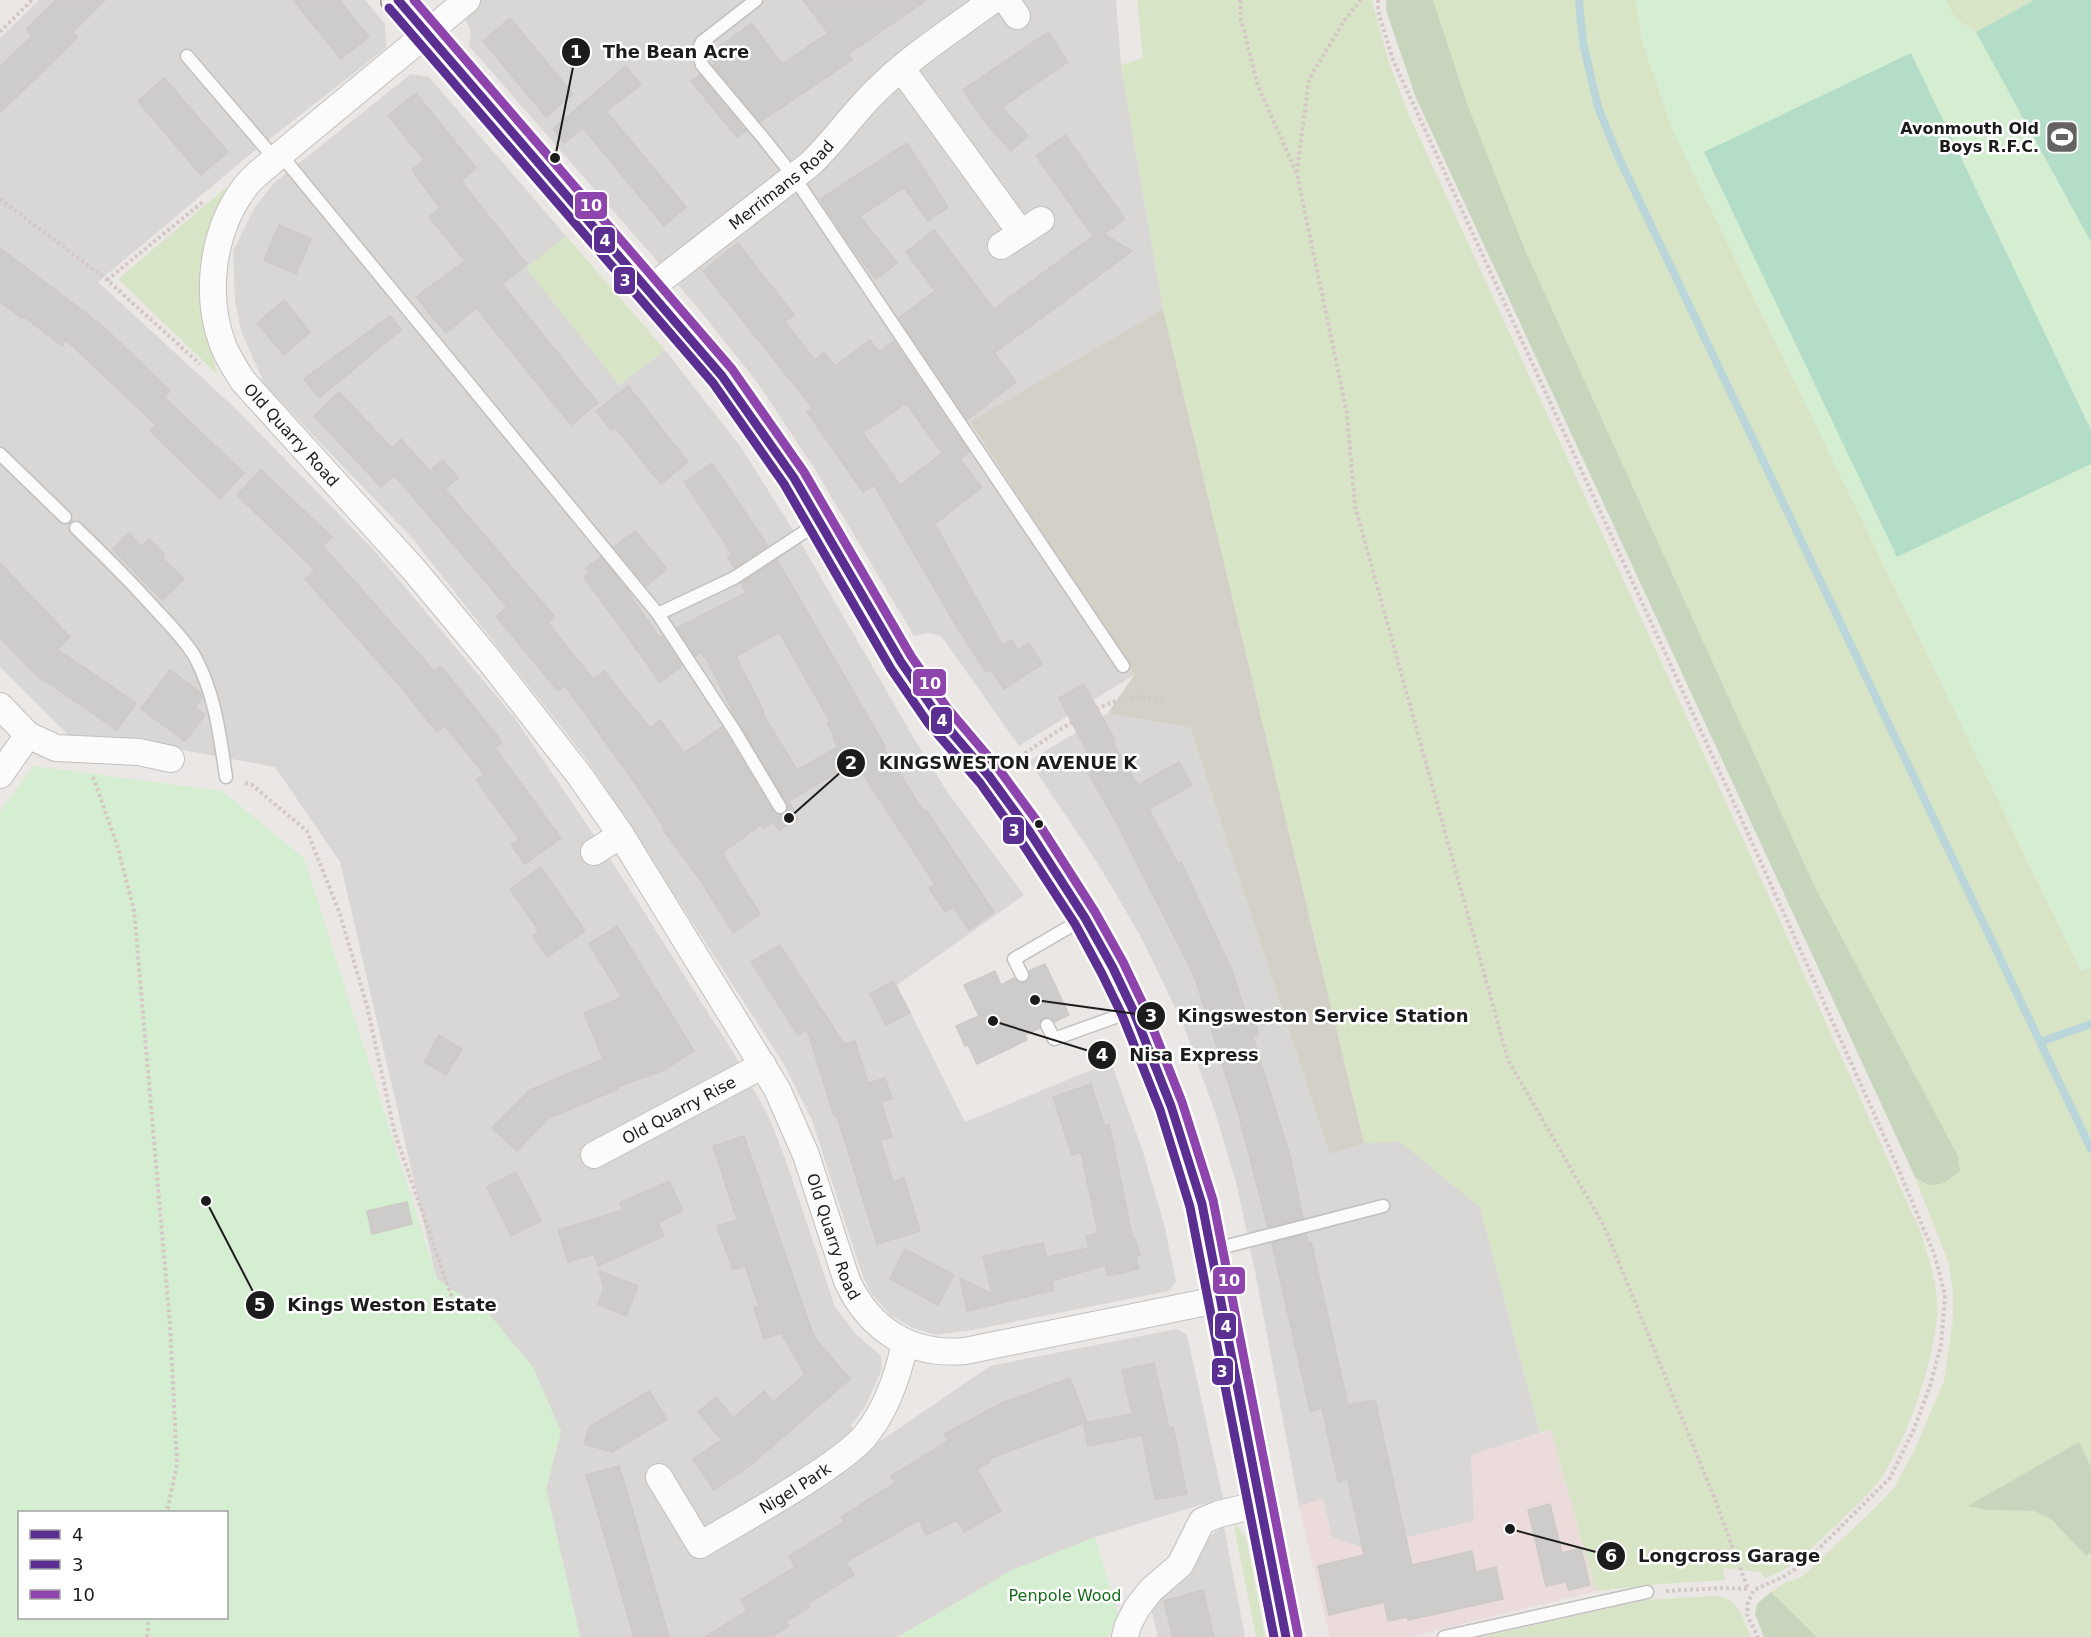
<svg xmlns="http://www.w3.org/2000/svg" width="2091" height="1637" viewBox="0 0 2091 1637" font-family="'DejaVu Sans',sans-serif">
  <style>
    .residential { fill: #d9d7d6 }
    .commercial { fill: #ebdcdb }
    .construction { fill: #d3d1c7 }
    .grass { fill: #d8e4c6 }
    .forest { fill: #c7d5bc }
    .park { fill: #d5eed2; fill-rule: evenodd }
    .pitch { fill: #b4ddc8 }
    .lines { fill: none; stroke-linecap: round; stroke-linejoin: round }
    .stream { stroke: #bbd6da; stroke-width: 8 }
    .building { fill: #ceccca; stroke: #cdc9c6; stroke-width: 1.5; fill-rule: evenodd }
    .lane-casing { stroke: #c1c0bf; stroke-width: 15 }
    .street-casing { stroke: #c1c0bf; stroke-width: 28 }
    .secondary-casing { stroke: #91917f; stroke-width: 36 }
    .path { stroke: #d4c7c6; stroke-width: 4; stroke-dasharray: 3 3; stroke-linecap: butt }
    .lane { stroke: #fcfbfb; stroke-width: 12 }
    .street { stroke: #fcfbfb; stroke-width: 26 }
    .secondary { stroke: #f2f1ea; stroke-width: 33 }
    .bus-1-casing { stroke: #fff; stroke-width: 14 }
    .bus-2-casing { stroke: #fff; stroke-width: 14 }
    .bus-3-casing { stroke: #fff; stroke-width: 14 }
    .bus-1 { stroke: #5b2e91; stroke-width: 9 }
    .bus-2 { stroke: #5b2e91; stroke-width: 9 }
    .bus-3 { stroke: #8e44ad; stroke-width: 9 }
    .bus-dot { fill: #1c1c1c; stroke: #fff; stroke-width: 2 }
    .labels { text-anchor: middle; stroke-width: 5; stroke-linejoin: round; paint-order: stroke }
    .poi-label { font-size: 16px; font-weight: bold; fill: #1c1c1c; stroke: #fff; text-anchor: end }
    .street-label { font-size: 16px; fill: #1c1c1c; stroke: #fff }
    .park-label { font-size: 16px; fill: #166d19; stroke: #fff }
    .leader { fill: none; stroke: #1c1c1c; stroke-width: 2 }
    .callout-dot { fill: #1c1c1c; stroke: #fff; stroke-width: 2 }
    .mark-label { font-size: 18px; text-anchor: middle; font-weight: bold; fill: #fff }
    .callout-label { font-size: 18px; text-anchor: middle; font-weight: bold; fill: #1c1c1c; stroke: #fff; stroke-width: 5; stroke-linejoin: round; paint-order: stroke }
    .line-badge { stroke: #fff; stroke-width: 2 }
    .badge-label { font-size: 16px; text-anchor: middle; font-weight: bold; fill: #fff }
  </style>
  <rect width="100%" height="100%" fill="#eae7e4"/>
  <!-- residential -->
  <g class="residential">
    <path d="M39,0H365L385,24L386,48L248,156L98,282L235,408L372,548L514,717L615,866L731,1049L767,1113L785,1158L835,1307L856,1334L881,1356L882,1369L864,1409L850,1426L879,1442L990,1366L1177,1329L1187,1335L1223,1498L1095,1537L1013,1570L898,1637H580L546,1489L561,1431L489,1314L437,1280L340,862L275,767L134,741L73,740L0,667V38Z"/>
    <path d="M448,0H1116L1121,65L1163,309L970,423L1134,675L1019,746L941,636L930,633L914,636L816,471L757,382L693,302L469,46L471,35L468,24Z"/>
    <path d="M411,74L429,77L566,236L527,268L619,385L665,350L740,446L794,531L912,735L946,790L1024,895L897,985L965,1122L1111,1062L1143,1152L1165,1228L1176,1282L1169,1291L972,1330L936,1335L913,1328L890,1315L871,1293L862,1274L812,1120L782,1061L588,761L412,538L265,385L241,331L235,300L233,251L255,207L274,183Z"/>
    <path d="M1108,713L1190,728L1330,1153L1364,1143L1400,1141L1480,1207L1540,1433L1471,1455L1475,1521L1365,1548L1332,1538L1323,1499L1299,1506L1255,1271L1237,1186L1215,1112L1183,1024L1140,935L1098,864L1029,761Z"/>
    <path d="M1224,1527L1245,1637H1158L1149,1600L1207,1538Z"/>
  </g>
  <!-- commercial -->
  <path class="commercial" d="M1551,1430L1596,1591L1410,1637H1330L1299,1506L1323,1499L1332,1538L1365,1548L1474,1521L1471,1455Z"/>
  <!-- construction -->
  <path class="construction" d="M1163,309L1364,1143L1330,1154L1190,728L1108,713L1134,675L970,422Z"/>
  <!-- grass -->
  <g class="grass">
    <path d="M1137,0H1372L1389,63L1409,115L1748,850L1920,1231C1928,1256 1937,1280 1937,1307C1938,1350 1908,1438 1883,1475C1870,1495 1850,1511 1833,1528C1813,1547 1792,1571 1764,1578L1761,1572L1723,1568L1725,1580L1661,1584L1596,1591L1551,1430L1540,1433L1480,1207L1400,1142L1364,1143L1163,309L1121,65L1143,58Z"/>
    <path d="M1433,0H1636L1641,37L1672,129L2081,971L2091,966V1467L2079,1442L1987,1510L2034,1511L2051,1519L2086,1556L2091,1553V1637H1817L1771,1592L1786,1582L1802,1577L1876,1507L1894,1488L1915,1449L1944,1381L1953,1320V1293L1949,1264L1915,1177L1926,1185L1958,1156L1814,885L1526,252L1468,106Z"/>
    <path d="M1945,0H2034L1976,32L1956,19Z"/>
    <path d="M228,186C220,206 208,227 205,248C197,291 207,332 217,374L118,279Z"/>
    <path d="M566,236L665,350L619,385L526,268Z"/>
    <path d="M1237,1526L1246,1538L1265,1637H1256L1234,1527Z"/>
    <path d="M1715,1596C1741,1599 1741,1616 1751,1637H1482L1647,1600Z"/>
  </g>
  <!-- forest -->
  <g class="forest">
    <path d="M1386,0H1433L1468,106L1526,252L1814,885L1958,1156L1960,1171C1943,1184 1935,1192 1915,1177L1416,98L1386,10Z"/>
    <path d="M2079,1442L2091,1467V1553L2086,1556L2051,1519L2034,1511L1987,1510L1968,1506Z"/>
    <path d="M1771,1592L1817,1637H1764L1755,1614L1757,1604Z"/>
  </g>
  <!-- park -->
  <g class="park">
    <path d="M1636,0H1945L1956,19L1976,32L2034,0H2091V966L2081,971L1672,129L1641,37Z"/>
    <path d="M33,766L222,791L304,858L437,1279L489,1314L533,1367L561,1431L546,1489L580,1637H0V812ZM20,1512H226V1618H20Z"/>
    <path d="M1095,1537L1120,1620L1107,1637H898L1012,1570Z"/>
  </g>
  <!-- pitch -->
  <g class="pitch">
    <path d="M2034,0H2091V242L1976,32Z"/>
    <path d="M1911,53L2091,430V464L1897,557L1704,152Z"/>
  </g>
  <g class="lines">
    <!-- stream -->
    <g class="stream">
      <path d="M1579,0L1583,43L1598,107L1618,156L2091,1149"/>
      <path d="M2040,1042L2091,1024"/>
    </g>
  </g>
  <!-- building -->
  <g class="building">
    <path d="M56,0H105L73,32L78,37L0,113V67L32,36L26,29Z"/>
    <path d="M293,0H339L369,37L341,59Z"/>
    <path d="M803,0H927L848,54L852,60L760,122L713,65L715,64L708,55L752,23L782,64L828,33Z"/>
    <path d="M510,18L573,94L546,117L483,41Z"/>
    <path d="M1048,32L1068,62L1002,107L1028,136L1011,151L984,121L963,90Z"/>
    <path d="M626,66L641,85L606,111L686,207L664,226L583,128L564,143L553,129Z"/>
    <path d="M700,75L746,131L737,137L725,123L691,81Z"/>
    <path d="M164,78L228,152L201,175L138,101Z"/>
    <path d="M416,93L476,168L461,181L527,264L502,284L598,403L571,425L476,308L446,333L416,297L465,261L429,217L440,208L412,170L424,160L388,115Z"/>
    <path d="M1065,135L1125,219L1104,234L1132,251L994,353L1016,382L967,420L899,318L935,291L906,252L934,230L994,309L1093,236L1036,156Z"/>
    <path d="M907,143L948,207L928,221L904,187L860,216L897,263L876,279L849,244L820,199Z"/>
    <path d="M279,225L311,239L296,274L264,260Z"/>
    <path d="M738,243L794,315L785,322L815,360L824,352L835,366L870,340L879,352L894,341L969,452L960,459L982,487L935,524L1003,646L1011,640L1018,650L1029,643L1042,664L1004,689L990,669L986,672L957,627L874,485L863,492L807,412L813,408L703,271ZM906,403L942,453L900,485L863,433Z"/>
    <path d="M0,248L104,327L170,391L164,397L244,473L220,499L150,431L156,425L66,340L62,346L23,316L22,318L0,302Z"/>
    <path d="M284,300L310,332L284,355L257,323Z"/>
    <path d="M390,316L401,330L319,398L304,379Z"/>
    <path d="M628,386L688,462L661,484L615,427L611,430L596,411Z"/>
    <path d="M339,392L392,448L401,439L430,471L443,460L458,478L445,489L555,617L548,623L593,679L604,671L650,728L660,720L684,753L722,727L773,811L780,815L787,811V803L736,718L705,656L703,657L701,652L695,656L677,628L746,593L741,583L777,560L885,746L883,747L924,812L926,810L994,912L969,930L953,906L945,912L929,888L935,884L855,762L789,801L798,819L779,830L774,822L764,828L762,824L722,853L760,914L733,933L701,881L662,828L664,827L632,779L565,686L558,691L496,616L507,607L394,475L381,487L314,416ZM779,632L830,722L827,723L835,737L833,738L838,747L797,770L762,713L764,712L736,657Z"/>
    <path d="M712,463L768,546L735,568L727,557L732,554L684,482Z"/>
    <path d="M261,470L332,537L323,546L434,671L441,666L502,742L495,748L561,838L525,864L511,845L519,839L476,780L484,774L445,726L437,732L399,685L305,579L315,570L237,495Z"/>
    <path d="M635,531L667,569L646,586L614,547Z"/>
    <path d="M129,533L142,547L149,539L165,555L162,558L184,579L162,600L113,549Z"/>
    <path d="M601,557L632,596L631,597L659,637L662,636L682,666L660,682L584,577L590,572L586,568Z"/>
    <path d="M0,563L70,637L57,649L136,703L117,730L35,674L0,638Z"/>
    <path d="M170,670L201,693L202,697L195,707L205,715L185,741L141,709Z"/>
    <path d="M1084,684L1115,740L1112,742L1138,785L1179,762L1192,785L1149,809L1178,864L1181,862L1204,911L1232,970L1245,1011L1251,1009L1259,1035L1253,1037L1290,1156L1303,1218L1268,1227L1239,1116L1194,975L1116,822L1082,762L1090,757L1059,698Z"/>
    <path d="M541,867L585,931L547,957L533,936L539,931L510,889Z"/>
    <path d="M617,926L694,1051L664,1070L617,1087L618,1089L549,1118L517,1151L492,1128L530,1090L603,1059L584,1013L622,997L589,944Z"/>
    <path d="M780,945L844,1044L855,1041L868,1083L885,1078L892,1099L881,1102L892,1137L880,1140L893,1182L904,1178L920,1231L877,1244L837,1116H834L807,1029L798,1035L751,962Z"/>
    <path d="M1045,964L1069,1015L1054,1022L1048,1017L1043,1018L1039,1024L1040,1028L1025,1035L1027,1040L977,1064L968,1045L965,1046L956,1026L979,1016L964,985L995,971L1001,985L1014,978L1018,982L1025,983L1029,979V971Z"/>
    <path d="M893,981L910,1013L886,1025L870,994Z"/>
    <path d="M439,1035L462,1049L446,1075L424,1062Z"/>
    <path d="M1091,1084L1104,1125L1109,1124L1133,1239H1135L1140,1255L1136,1256L1139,1269L1107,1276L1105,1265L1052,1281L1054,1290L967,1311L960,1278L992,1294L983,1256L1043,1243L1047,1257L1089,1248L1086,1236L1098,1233L1081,1152L1072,1155L1053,1097Z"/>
    <path d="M744,1136L814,1337L850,1379L752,1464L714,1490L693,1459L722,1440L698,1412L716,1397L733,1418L764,1391L773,1402L805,1374L781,1333L764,1339L754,1308L759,1306L745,1266L733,1270L717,1226L737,1220L713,1146Z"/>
    <path d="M516,1172L541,1221L511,1236L487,1187Z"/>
    <path d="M669,1181L683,1211L658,1222L664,1236L598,1266L594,1254L568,1262L558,1230L623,1210L620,1203Z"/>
    <path d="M407,1202L412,1224L372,1234L367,1211Z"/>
    <path d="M1306,1234L1308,1243L1311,1242L1348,1405L1375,1400L1412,1565L1472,1551L1476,1572L1496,1567L1503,1599L1408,1620L1407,1617L1388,1621L1384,1602L1329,1615L1318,1566L1364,1555L1348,1479L1338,1482L1322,1408L1310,1411L1272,1243Z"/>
    <path d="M905,1249L954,1275L938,1305L890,1279Z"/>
    <path d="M599,1271L638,1286L626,1316L598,1304L604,1288Z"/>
    <path d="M1154,1363L1169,1428L1173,1427L1187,1494L1155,1500L1142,1435L1088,1446L1083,1423L989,1459L990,1462L977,1469L1001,1511L964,1532L957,1520L926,1535L919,1520L846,1562L854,1575L807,1604L809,1607L786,1622L789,1626L771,1637H705L747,1611L741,1600L795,1567L789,1556L844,1522L841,1517L895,1483L891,1476L948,1441L944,1434L1002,1403L1070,1378L1087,1422L1084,1423L1132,1414L1122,1370Z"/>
    <path d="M649,1391L667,1419L612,1452L584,1444L589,1427Z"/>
    <path d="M619,1466L633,1512L669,1637H634L602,1527L586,1475Z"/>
    <path d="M1550,1504L1562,1553L1581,1548L1590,1585L1569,1590L1566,1582L1546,1586L1528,1510Z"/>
    <path d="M1203,1590L1214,1637H1173L1164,1601Z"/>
  </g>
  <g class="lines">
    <defs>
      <g id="lane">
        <path d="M756,0L702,42L698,51L702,65L764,139L794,177L1123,666"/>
        <path d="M187,56L275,159"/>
        <path d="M281,155L658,614L734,730L780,807"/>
        <path d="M0,454L65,517"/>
        <path d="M76,528C104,555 131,582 157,611C170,625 185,640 195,657C215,694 220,736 226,777"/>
        <path d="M658,614L734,578L818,523"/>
        <path d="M1022,975L1014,959L1083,919"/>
        <path d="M1047,1025L1054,1039L1132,1011"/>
        <path d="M1212,1250L1383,1206"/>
        <path d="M1444,1637L1647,1592"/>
      </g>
      <g id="street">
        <path id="s1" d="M467,0L275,159C265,168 253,176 245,187C212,231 204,295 223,345C228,358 236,370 243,381L415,571L490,661L580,776L621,835L777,1089L806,1155L847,1281C870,1330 911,1356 965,1351L1222,1299"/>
        <path d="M1006,0L1017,16"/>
        <path d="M901,68L1021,233"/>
        <path d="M1001,246L1041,220"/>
        <path id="s2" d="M648,290L809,165C835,141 854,111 880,87C914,54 955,28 993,0"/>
        <path d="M0,706L28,735L56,748L139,752L171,759"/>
        <path d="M0,775L28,735"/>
        <path d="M594,852L621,835"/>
        <path id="s3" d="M594,1155L763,1065"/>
        <path id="s4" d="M659,1477L700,1545C742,1520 786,1496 826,1468C840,1458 854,1449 865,1436C887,1409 898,1376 905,1343"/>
        <path d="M1125,1637L1128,1625L1137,1608L1151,1590L1180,1565L1202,1521L1219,1514L1260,1504"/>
      </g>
      <path id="secondary" d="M398,0L722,376L794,478L901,662L938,716L989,776L1029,831L1085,918L1113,968L1133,1010L1171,1106L1202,1204L1286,1637"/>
    </defs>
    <!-- lane casing -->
    <use href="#lane" class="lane-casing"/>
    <!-- street casing -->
    <use href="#street" class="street-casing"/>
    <!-- secondary casing -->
    <use href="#secondary" class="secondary-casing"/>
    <!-- path -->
    <g class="path">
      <path d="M1240,0L1241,19L1258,86L1297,174L1347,414L1355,506L1508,1060L1604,1226L1714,1497L1748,1589"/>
      <path d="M1378,0V11L1393,60L1745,827L1889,1147L1935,1256L1945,1295L1941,1345L1930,1386L1914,1429L1890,1478L1803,1564L1783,1577L1754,1590L1748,1602L1747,1615L1758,1637"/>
      <path d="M0,32L32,0"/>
      <path d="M1297,172L1309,79L1346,18L1361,0"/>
      <path d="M0,199L107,280L200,364"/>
      <path d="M107,280L204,201"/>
      <path d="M1015,760C1047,739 1105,694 1143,697C1151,698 1159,701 1166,702"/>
      <path d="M93,777L117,845L134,910L170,1325L177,1464L167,1512"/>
      <path d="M245,783L252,785L307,831L340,914L367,1006L395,1134L456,1309"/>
      <path d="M1666,1591L1723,1588L1748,1589"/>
      <path d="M147,1637L149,1618"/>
    </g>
    <!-- lane -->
    <use href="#lane" class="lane"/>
    <!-- street -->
    <use href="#street" class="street"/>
    <!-- secondary -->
    <use href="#secondary" class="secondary"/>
    <defs>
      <path id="bus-1" d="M398,0L722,376L794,478L901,662L938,716L989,776L1029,831L1085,918L1113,968L1133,1010L1171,1106L1202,1204L1286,1637"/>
      <path id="bus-2" d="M389,8L713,383L784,484L891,669L928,723L980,783L1019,838L1075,924L1102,974L1122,1015L1160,1110L1190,1207L1274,1637"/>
      <path id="bus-3" d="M414,0L732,369L804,472L911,656L948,709L998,768L1039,824L1095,912L1123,962L1144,1006L1182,1102L1213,1200L1298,1635"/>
    </defs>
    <!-- bus-1 casing -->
    <use href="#bus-1" class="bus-1-casing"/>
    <!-- bus-2 casing -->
    <use href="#bus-2" class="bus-2-casing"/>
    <!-- bus-3 casing -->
    <use href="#bus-3" class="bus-3-casing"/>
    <!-- bus-1 -->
    <use href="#bus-1" class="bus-1"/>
    <!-- bus-2 -->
    <use href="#bus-2" class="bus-2"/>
    <!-- bus-3 -->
    <use href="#bus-3" class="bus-3"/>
  </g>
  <!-- icons -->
  <defs>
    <symbol id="stadium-square" viewBox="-11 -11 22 22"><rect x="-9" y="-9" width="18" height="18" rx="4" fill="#646362" stroke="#fff"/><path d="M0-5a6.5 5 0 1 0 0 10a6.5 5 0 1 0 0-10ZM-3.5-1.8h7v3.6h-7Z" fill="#fff"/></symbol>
  </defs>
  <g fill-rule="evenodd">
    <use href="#stadium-square" x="2043" y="118" width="38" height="38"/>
  </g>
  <!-- markers -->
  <circle class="bus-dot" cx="1039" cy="824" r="5"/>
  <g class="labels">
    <!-- poi labels -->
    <g class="poi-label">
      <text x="2039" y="134">Avonmouth Old<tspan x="2039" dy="18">Boys R.F.C.</tspan></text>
    </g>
    <!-- street labels -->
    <g class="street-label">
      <text dy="6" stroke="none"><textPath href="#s2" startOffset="170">Merrimans Road</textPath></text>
      <text dy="6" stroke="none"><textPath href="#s1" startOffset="570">Old Quarry Road</textPath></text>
      <text dy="6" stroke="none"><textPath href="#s3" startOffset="96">Old Quarry Rise</textPath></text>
      <text dy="6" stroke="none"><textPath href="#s1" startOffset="1545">Old Quarry Road</textPath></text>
      <text dy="6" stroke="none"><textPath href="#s4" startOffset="190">Nigel Park</textPath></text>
    </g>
    <!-- park labels -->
    <g class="park-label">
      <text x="1065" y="1601">Penpole Wood</text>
    </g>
  </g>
  <!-- callouts -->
  <path class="leader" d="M555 158L576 52M789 818L851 763M1035 1000L1151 1016M993 1021L1102 1055M206 1201L260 1305M1510 1529L1611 1556"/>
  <g class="callout-dot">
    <circle cx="555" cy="158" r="6"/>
    <circle cx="789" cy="818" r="6"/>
    <circle cx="1035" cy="1000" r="6"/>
    <circle cx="993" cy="1021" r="6"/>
    <circle cx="206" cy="1201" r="6"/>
    <circle cx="1510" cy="1529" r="6"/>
    <circle cx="576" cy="52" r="15"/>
    <circle cx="851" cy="763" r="15"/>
    <circle cx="1151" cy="1016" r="15"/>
    <circle cx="1102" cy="1055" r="15"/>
    <circle cx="260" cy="1305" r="15"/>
    <circle cx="1611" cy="1556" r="15"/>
  </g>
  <g class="mark-label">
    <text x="576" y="58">1</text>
    <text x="851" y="769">2</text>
    <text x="1151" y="1022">3</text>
    <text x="1102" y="1061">4</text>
    <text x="260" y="1311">5</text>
    <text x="1611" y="1562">6</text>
  </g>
  <g class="callout-label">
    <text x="676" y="58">The Bean Acre</text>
    <text x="1008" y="769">KINGSWESTON AVENUE K</text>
    <text x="1323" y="1022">Kingsweston Service Station</text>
    <text x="1194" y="1061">Nisa Express</text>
    <text x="392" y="1311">Kings Weston Estate</text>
    <text x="1729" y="1562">Longcross Garage</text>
  </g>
  <g class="line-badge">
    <rect x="574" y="191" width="34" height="29" rx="6" fill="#8e44ad"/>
    <rect x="593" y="226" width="23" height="28" rx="6" fill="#5b2e91"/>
    <rect x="613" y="266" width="23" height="29" rx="6" fill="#5b2e91"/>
    <rect x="912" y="668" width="35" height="29" rx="6" fill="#8e44ad"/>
    <rect x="930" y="706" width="23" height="29" rx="6" fill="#5b2e91"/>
    <rect x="1002" y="816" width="23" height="29" rx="6" fill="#5b2e91"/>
    <rect x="1212" y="1266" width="34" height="29" rx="6" fill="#8e44ad"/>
    <rect x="1214" y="1312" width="23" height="28" rx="6" fill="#5b2e91"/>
    <rect x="1211" y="1357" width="23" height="29" rx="6" fill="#5b2e91"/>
  </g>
  <g class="badge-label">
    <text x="591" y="211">10</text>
    <text x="605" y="246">4</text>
    <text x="625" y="286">3</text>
    <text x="930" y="689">10</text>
    <text x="942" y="726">4</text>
    <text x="1014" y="836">3</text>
    <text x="1229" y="1286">10</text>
    <text x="1226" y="1332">4</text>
    <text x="1222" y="1377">3</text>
  </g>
  <!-- legend -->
  <rect x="18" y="1511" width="210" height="108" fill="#ffffff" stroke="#a4a4a4" stroke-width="1.5"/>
  <rect x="30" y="1530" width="30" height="9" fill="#5b2e91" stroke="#a4a4a4" stroke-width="1.5"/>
  <text x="72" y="1541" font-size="18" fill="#1c1c1c">4</text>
  <rect x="30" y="1560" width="30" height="9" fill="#5b2e91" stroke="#a4a4a4" stroke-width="1.5"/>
  <text x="72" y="1571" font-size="18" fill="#1c1c1c">3</text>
  <rect x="30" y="1590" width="30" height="9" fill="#8e44ad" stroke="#a4a4a4" stroke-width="1.5"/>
  <text x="72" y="1601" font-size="18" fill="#1c1c1c">10</text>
</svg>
